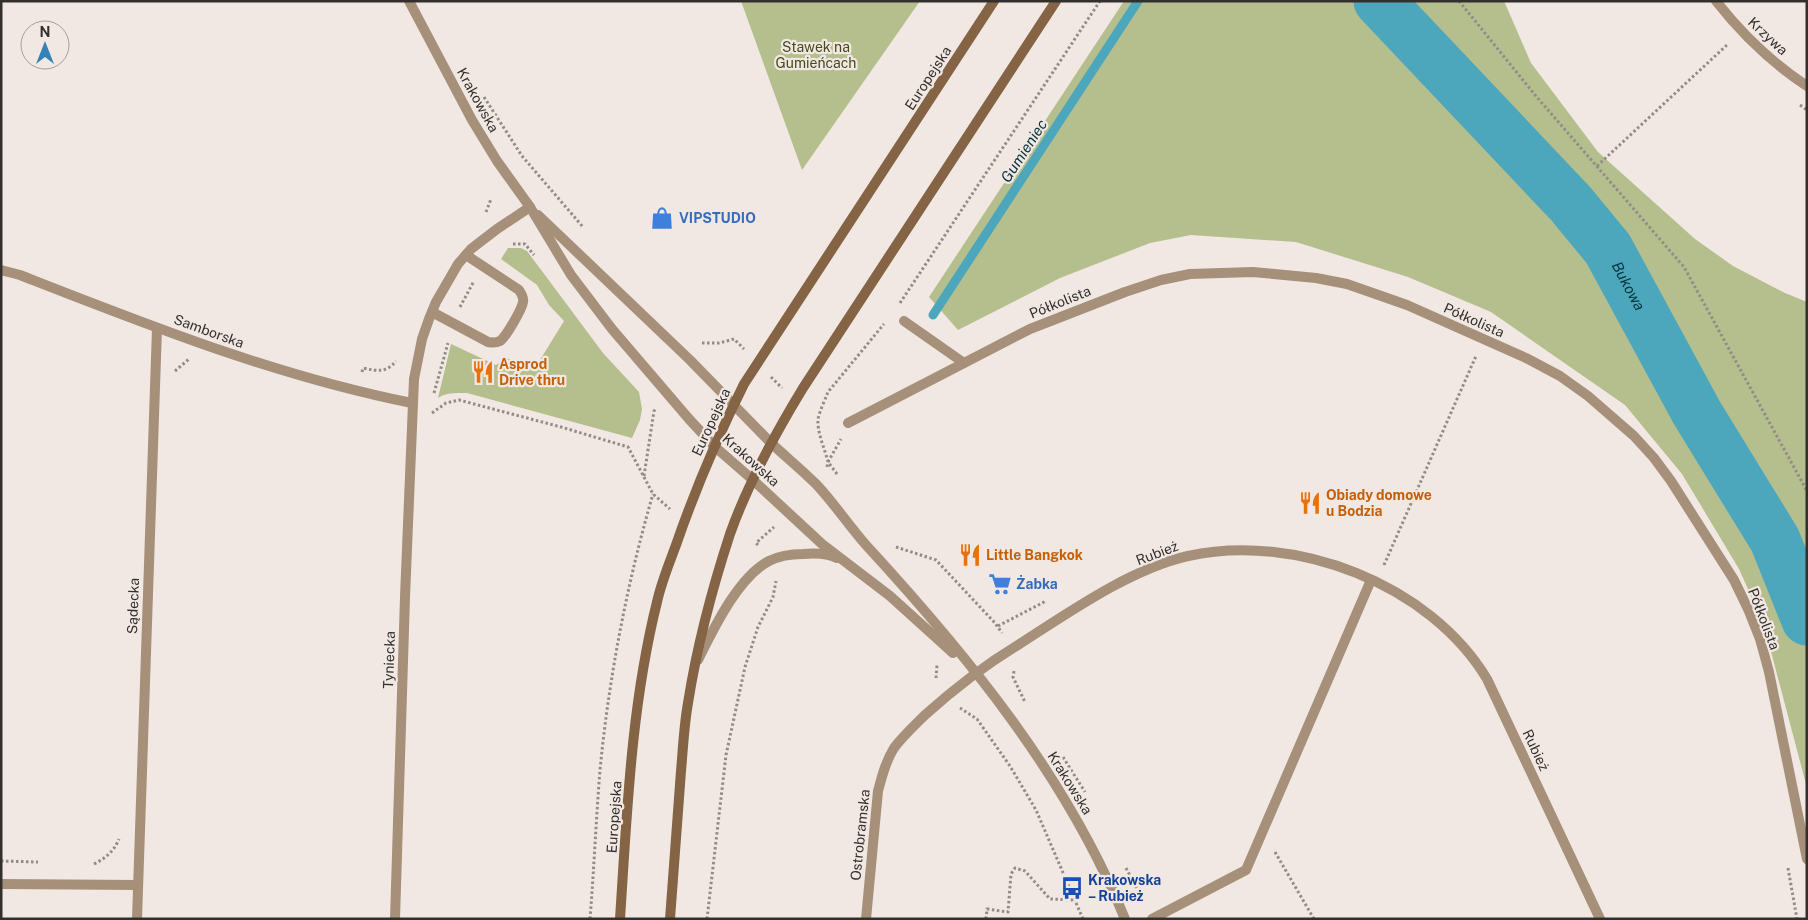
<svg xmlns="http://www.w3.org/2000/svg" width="1808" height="920" viewBox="0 0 1808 920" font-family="'Public Sans',sans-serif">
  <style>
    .green { fill: #b5be8d }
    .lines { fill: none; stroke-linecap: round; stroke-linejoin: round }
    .stream { stroke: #4ca7bc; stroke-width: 9 }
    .river { stroke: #4ca7bc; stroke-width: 51 }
    .path { stroke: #928c89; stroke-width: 3; stroke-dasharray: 2.5 2.5; stroke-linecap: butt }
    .service { stroke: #a6907a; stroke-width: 10 }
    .minor { stroke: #a6907a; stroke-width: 10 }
    .tertiary { stroke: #a6907a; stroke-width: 10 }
    .secondary { stroke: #846444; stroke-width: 10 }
    .labels { text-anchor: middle; stroke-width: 4.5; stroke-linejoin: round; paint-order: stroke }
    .street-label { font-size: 14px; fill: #322f2d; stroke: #f1e8e3 }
    .park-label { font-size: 14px; fill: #454b19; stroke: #f1e8e3 }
    .shop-label { font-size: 14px; font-weight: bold; fill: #366cbe; stroke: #f1e8e3; text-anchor: start }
    .food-label { font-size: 14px; font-weight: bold; fill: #c56008; stroke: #f1e8e3; text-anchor: start }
    .transit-label { font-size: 14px; font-weight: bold; fill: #164399; stroke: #f1e8e3; text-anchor: start }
    .water-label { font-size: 15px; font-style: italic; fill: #06333c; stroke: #f1e8e3 }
  </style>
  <rect width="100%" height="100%" fill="#f1e8e3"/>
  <!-- green -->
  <g class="green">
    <path d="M741,1H920L802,170Z"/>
    <path d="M1124,1H1504L1531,63L1598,152L1695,239L1733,266L1785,293L1807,302V788L1764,625L1739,569L1682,474L1625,405L1491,312L1408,277L1296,242L1191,235L1150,243L1060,278L958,330L929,297Z"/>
    <path d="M508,248H521L527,251L603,353L639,392L642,409L640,420L632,438L467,393C457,393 447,392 438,398L451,344L496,365L506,358L535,368L564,321L549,305L537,285L501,259Z"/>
  </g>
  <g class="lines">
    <!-- stream -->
    <path class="stream" d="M933,315L1138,1"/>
    <!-- river -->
    <path class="river" id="s1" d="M1379,1L1571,204L1608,249L1697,413L1775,540L1807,620"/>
    <!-- path -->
    <g class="path">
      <path d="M1459,1L1535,95L1684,267L1807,491"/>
      <path d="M484,97L522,156L583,227"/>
      <path d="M1800,105L1807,110"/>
      <path d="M1597,166L1728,44"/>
      <path d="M486,212L491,199"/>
      <path d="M513,244H525L534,255"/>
      <path d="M900,303L1100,1"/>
      <path d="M460,307L474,281"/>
      <path d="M702,343H719L734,339L744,349"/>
      <path d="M175,371L189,359"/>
      <path d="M362,372L363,368C378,371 386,373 396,361"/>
      <path d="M771,377L782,388"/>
      <path d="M434,393L448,343"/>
      <path d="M432,413L446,403L459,400L561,427L628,447L653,494L670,509"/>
      <path d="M827,467L828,462C825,449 817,433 818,419C820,410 825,400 828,392L884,324"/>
      <path d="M837,474L828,462L841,439"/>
      <path d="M644,476L654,411L656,409"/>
      <path d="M758,545L756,543L774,527"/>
      <path d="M896,547L936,560L995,623L1002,633"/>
      <path d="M1384,565L1476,356"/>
      <path d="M998,626L1046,601"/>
      <path d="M1014,671L1013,677L1025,702"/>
      <path d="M936,678L937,665"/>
      <path d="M960,708L977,719L1010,766L1036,810L1083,919"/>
      <path d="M1063,757L1085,792"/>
      <path d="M1275,852L1314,919"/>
      <path d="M1,861L38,862"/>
      <path d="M94,864C106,858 114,851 119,839"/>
      <path d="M1126,868L1144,902"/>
      <path d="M1788,868L1797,919"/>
      <path d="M590,919C594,869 596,820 600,770C609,677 627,583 653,494"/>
      <path d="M707,919L726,755L745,667L758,627L773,597L776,581"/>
      <path d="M986,919L987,909L1008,912L1011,874L1015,868L1025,871L1050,899L1076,900"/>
    </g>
    <!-- service -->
    <g class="service">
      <path d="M432,312L488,342C493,343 496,343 500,341C506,337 522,309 523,302C524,298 521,293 519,290L466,255"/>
      <path d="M904,321L964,363"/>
    </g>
    <!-- minor -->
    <g class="minor">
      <path d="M1716,1C1741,33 1772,63 1807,86"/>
      <path d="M1,270L20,275C148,325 276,376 412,403"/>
      <path d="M848,423L1030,329L1125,292L1161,280L1190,274L1253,272L1316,278L1347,284L1407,305L1526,358L1560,376L1588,396L1634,436L1654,458L1671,481L1734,580L1748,609L1760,639L1769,672L1807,859"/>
      <path d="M771,443C786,457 802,470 816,484C834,503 849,526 866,545C969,657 1067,777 1125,919"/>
      <path d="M753,480L822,544L890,596L953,653"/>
      <path d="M698,660C713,630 738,577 769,561C779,556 792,554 803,554C814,553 827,553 837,558"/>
      <path d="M1,884L137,885"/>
      <path d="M137,919L157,328"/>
      <path d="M395,919L405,597L414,379L422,339L429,319L436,302L458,264L471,249L497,229L530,207"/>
      <path d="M866,919L878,791C882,776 886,761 894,748C903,736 914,726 925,715C954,689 985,665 1018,645C1068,613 1130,569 1188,556C1295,532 1430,584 1487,679L1600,919"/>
      <path d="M1152,919L1246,870L1371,580"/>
    </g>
    <!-- tertiary -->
    <g class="tertiary">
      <path d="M409,1L472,120L497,161L530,207L571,275L612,329L689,419L714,446L753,480"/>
      <path d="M538,215L690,360L771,443"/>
    </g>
    <!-- secondary -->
    <g class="secondary">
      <path d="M620,919C627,813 631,706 657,602C661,583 669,564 676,545C695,490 718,436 744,384L994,1"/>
      <path d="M670,919C674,870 677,820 681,771C683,749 684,725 688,703C697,646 712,589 730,534C748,483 775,434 803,388L1056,1"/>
    </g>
  </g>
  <!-- icons -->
  <defs>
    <symbol id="shop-bare" viewBox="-9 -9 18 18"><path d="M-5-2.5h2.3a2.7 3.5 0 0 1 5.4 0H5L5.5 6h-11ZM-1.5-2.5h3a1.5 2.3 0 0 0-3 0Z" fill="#3f7fe0" stroke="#f1e8e3" stroke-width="2.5" paint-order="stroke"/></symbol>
    <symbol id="restaurant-bare" viewBox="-9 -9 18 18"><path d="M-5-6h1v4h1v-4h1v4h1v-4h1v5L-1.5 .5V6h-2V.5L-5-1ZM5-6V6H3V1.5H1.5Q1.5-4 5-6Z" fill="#e8710a" stroke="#f1e8e3" stroke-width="2.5" paint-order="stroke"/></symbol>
    <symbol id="supermarket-bare" viewBox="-9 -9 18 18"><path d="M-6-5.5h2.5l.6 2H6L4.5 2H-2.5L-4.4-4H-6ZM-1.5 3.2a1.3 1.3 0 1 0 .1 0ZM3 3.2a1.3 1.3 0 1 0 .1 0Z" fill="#3f7fe0" stroke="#f1e8e3" stroke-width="2.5" paint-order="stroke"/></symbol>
    <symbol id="bus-bare" viewBox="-9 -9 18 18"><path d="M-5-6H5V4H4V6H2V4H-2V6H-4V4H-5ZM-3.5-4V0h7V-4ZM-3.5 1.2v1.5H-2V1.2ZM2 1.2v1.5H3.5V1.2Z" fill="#1a4fb4" stroke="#f1e8e3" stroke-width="2.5" paint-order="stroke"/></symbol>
  </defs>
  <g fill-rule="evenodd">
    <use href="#shop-bare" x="646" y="202" width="32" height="32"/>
    <use href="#restaurant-bare" x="467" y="356" width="32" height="32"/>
    <use href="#restaurant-bare" x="1294" y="487" width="32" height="32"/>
    <use href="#restaurant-bare" x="954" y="539" width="32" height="32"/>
    <use href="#supermarket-bare" x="984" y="568" width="32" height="32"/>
    <use href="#bus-bare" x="1056" y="872" width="32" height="32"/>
  </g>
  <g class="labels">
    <!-- street labels -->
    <g class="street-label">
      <text transform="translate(1768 36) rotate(43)" y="5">Krzywa</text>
      <text transform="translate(928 78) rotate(-57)" y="5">Europejska</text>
      <text transform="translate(478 100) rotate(61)" y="5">Krakowska</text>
      <text transform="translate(1060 302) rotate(-22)" y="5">Półkolista</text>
      <text transform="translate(1474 320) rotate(24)" y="5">Półkolista</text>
      <text transform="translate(209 331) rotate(20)" y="5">Samborska</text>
      <text transform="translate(711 422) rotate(-65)" y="5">Europejska</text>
      <text transform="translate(751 460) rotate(42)" y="5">Krakowska</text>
      <text transform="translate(1157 553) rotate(-21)" y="5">Rubież</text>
      <text transform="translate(133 606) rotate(-88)" y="5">Sądecka</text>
      <text transform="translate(1764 619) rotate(69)" y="5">Półkolista</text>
      <text transform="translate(389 660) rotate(-88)" y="5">Tyniecka</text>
      <text transform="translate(1536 750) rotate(65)" y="5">Rubież</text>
      <text transform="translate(1070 783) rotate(58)" y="5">Krakowska</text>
      <text transform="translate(614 817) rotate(-86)" y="5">Europejska</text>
      <text transform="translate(860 835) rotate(-84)" y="5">Ostrobramska</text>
    </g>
    <!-- park labels -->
    <g class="park-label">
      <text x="816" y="52">Stawek na<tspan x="816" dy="16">Gumieńcach</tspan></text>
    </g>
    <!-- shop labels -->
    <g class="shop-label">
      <text x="679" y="223">VIPSTUDIO</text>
      <text x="1016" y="589">Żabka</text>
    </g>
    <!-- food labels -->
    <g class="food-label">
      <text x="499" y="369">Asprod<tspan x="499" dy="16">Drive thru</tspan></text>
      <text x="1326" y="500">Obiady domowe<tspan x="1326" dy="16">u Bodzia</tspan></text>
      <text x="986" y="560">Little Bangkok</text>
    </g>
    <!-- transit labels -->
    <g class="transit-label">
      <text x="1088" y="885">Krakowska<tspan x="1088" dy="16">– Rubież</tspan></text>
    </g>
    <!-- water labels -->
    <g class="water-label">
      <text transform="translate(1024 151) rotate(-57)" y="5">Gumieniec</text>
      <text dy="5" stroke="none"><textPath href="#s1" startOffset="380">Bukowa</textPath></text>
    </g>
  </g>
  <!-- border -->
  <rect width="1808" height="920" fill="none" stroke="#322f2d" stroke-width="5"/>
  <!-- north arrow -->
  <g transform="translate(45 45)"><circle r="24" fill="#f1e8e3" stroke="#a59e9a"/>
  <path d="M0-4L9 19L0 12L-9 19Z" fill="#3582b4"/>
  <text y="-8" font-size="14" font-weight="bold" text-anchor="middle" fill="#322f2d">N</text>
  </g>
</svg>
